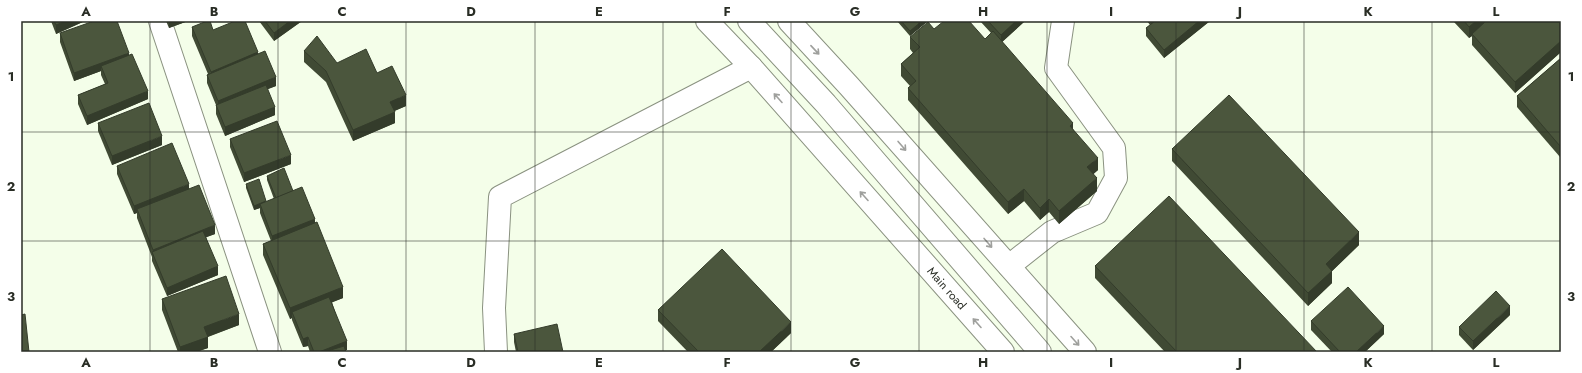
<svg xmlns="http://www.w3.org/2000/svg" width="1582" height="373" viewBox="0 0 1582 373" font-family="Jost,sans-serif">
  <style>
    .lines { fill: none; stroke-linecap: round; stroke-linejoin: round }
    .minor-casing { stroke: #8a9280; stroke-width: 24 }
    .major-casing { stroke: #8a9280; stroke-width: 24 }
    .minor { stroke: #fff; stroke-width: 22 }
    .major { stroke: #fff; stroke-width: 22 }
    .wall { fill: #404a34 }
    .shaded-wall { fill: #343c2b }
    .building { fill: #4b563d; stroke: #343c2b }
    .oneway { stroke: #9fa09d }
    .grid { fill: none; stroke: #292d25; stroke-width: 1; stroke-opacity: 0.55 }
    .labels { text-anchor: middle; stroke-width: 4; stroke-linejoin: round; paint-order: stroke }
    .street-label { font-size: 12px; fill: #292d25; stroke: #fff }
    .neatline { fill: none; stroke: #292d25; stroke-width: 1.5 }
    .grid-label { font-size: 13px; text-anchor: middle; font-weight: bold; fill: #292d25 }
  </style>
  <rect width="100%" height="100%" fill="#f4fee9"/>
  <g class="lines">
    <defs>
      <g id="minor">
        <path d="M160,21L270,352"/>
        <path d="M749,21L826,104L1040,352"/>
        <path d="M1009,266L1052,232L1097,213L1116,178L1114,148L1056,68L1063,21"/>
        <path d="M496,352L494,308L500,197L751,67"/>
      </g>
      <g id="major">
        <path id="s1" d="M707,21L751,67L1003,352"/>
        <path d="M789,21L849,86L1085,352"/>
      </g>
    </defs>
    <!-- minor casing -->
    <use href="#minor" class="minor-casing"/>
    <!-- major casing -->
    <use href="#major" class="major-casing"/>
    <!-- minor -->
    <use href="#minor" class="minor"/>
    <!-- major -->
    <use href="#major" class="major"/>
  </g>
  <!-- wall -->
  <g class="wall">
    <path d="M51,21H85L56,34Z"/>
    <path d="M166,21H188L169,28Z"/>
    <path d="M259,21H302L274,41Z"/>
    <path d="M897,21H928L910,36Z"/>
    <path d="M980,21H1025L1002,42L1073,129L1098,170L1093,174L1097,191L1059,224L1049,212L1040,220L1024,201L1008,214L908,100V88L910,86L901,76V64L913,53L910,49V37L934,29L985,39L991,33Z"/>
    <path d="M1147,21H1210L1164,58L1146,36V28L1150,25Z"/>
    <path d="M1453,21H1561V52L1515,93L1472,45V36L1469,38Z"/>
    <path d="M192,27L258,54L276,86L267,89L275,115L225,136L216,114V105L207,83V75L208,74L192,36Z"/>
    <path d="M60,33L129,55L148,99L87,125L78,104V95L105,84L101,75V71L74,81L60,42Z"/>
    <path d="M304,51L337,63L377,73L406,106L394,111L395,123L353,141L326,82L304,62Z"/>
    <path d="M1561,58L1560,157L1517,107V96Z"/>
    <path d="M98,123L162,145L112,165L98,131Z"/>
    <path d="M230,139L291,164L244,182L230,147Z"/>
    <path d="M1172,149L1359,245L1332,271V283L1308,306L1172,161Z"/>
    <path d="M117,166L189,189L215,234L206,237L218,275L167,296L152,261V257L137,218V213L134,214L117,174Z"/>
    <path d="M267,176L293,191L315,223L343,298L332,302L347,350H345L346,352H310L308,346L303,347L292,320V318L290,319L263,255V244L271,241L260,213V208L254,210L246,188V184L266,202L274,199L267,180Z"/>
    <path d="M1095,266L1317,352H1165L1095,278Z"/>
    <path d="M162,299L239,325L208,337V348L196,352H178L162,310Z"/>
    <path d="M658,310L791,333L771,352H688L658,321Z"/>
    <path d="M1510,315L1473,350L1459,335V327Z"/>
    <path d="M1311,321L1384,334L1365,352H1332L1311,330Z"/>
    <path d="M514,334L563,352H516L514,342Z"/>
  </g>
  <!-- shaded-wall -->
  <g class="shaded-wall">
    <path d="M66,21H85L56,34V25Z"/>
    <path d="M169,21H188L169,28Z"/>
    <path d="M290,21H302L274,41V33Z"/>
    <path d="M922,21H928L910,36V31Z"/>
    <path d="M1016,21H1025L1001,43V35Z"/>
    <path d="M1199,21H1210L1164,58V50Z"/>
    <path d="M1476,21H1488L1472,34V36L1469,38V27Z"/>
    <path d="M1561,41V52L1515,93V82Z"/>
    <path d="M258,52V61L211,80V72Z"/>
    <path d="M129,53V61L101,66V71L74,81V73Z"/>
    <path d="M276,77V86L218,109V101Z"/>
    <path d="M148,91V99L87,125V116Z"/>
    <path d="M406,95V106L390,113V102Z"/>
    <path d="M275,107V115L225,136V127Z"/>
    <path d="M395,112V123L353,141V130Z"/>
    <path d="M1073,123V136L1070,126Z"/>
    <path d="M162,136V145L112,165V156Z"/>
    <rect x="1560" y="146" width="1" height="11"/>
    <path d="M291,155V164L244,182V173Z"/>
    <path d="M1098,158V170L1087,180V167Z"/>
    <path d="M1097,178V191L1059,224V211Z"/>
    <path d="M189,184V192L137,209V213L134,214V206Z"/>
    <path d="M1024,189V201L1008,214V202Z"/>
    <path d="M1049,199V212L1040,220V208Z"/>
    <path d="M266,201L260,204V208L254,210V206Z"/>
    <path d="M315,219V227L272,244V236Z"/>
    <path d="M215,225V234L154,257L153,253V250Z"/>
    <path d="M1359,232V245L1326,277V264Z"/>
    <path d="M218,266V275L167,296V288Z"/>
    <path d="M1332,271V283L1308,306V293Z"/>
    <path d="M343,287V298L294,318L292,312V318L290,319V308Z"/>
    <path d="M1510,306V315L1473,350V341Z"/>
    <path d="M239,314V325L204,338V327Z"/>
    <path d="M791,322V333L771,352H759Z"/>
    <path d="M1384,326V334L1365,352H1356Z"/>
    <path d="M208,337V348L196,352H180V347Z"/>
    <path d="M308,337V346L303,347V339Z"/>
    <path d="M347,341V350L341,352H319Z"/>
  </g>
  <!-- building -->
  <g class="building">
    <path d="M54,21H66L56,25Z"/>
    <path d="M94,21H117L129,53L74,73L60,33Z"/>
    <path d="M207,21H210L213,30L235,21H245L258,52L211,72L192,27Z"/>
    <path d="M265,21H290L274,33Z"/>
    <path d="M901,21H922L910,31Z"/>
    <path d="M944,21H969L985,39L993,31L1073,123L1070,126L1098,158L1087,167L1097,178L1059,211L1049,199L1040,208L1024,189L1008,202L908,88L916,81L901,64L920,47L910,37L928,22L934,29Z"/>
    <path d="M988,21H1016L1001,35Z"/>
    <path d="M1155,21H1199L1164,50L1146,28Z"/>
    <path d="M1464,21H1476L1469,27Z"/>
    <path d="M1486,21H1561V41L1515,82L1472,34Z"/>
    <path d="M317,36L337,63L366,49L377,73L392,66L406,95L390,102L395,112L353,130L326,71L304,51Z"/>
    <path d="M265,51L276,77L218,101L207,75Z"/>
    <path d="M132,54L148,91L87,116L78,95L108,83L101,66Z"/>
    <path d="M1561,58V146H1560L1517,96Z"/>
    <path d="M266,85L275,107L225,127L216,105Z"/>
    <path d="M1229,95L1359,232L1326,264L1332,271L1308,293L1172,149Z"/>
    <path d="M149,103L162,136L112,156L98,123Z"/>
    <path d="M277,121L291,155L244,173L230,139Z"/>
    <path d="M172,143L189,184L134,206L117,166Z"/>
    <path d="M284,168L293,191L276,198L267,176Z"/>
    <path d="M259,179L266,201L254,206L246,184Z"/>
    <path d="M199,185L215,225L153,250L137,209Z"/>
    <path d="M302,187L315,219L272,236L260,204Z"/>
    <path d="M1169,196L1317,352H1177L1095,266Z"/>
    <path d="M317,222L343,287L290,308L263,244Z"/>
    <path d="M203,231L218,266L167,288L152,252Z"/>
    <path d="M722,249L791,322L759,352H699L658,310Z"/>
    <path d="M226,276L239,314L204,327L208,337L180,347L162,299Z"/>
    <path d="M1348,287L1384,326L1356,352H1340L1311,321Z"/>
    <path d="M1496,291L1510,306L1473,341L1459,327Z"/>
    <path d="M329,297L347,341L319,352H314L308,337L303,339L292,312Z"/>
    <path d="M25,314L29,352H21V315Z"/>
    <path d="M557,324L563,352H518L514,334Z"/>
    <path d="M344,346L346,352H324Z"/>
  </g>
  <!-- one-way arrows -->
  <defs><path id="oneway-shaft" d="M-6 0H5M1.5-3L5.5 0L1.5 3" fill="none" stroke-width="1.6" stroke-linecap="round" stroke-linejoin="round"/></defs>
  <g class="oneway">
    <use href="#oneway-shaft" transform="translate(815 50) rotate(47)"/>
    <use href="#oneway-shaft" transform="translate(778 98) rotate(-132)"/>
    <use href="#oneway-shaft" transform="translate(902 146) rotate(49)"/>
    <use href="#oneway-shaft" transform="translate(864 196) rotate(-132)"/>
    <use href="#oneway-shaft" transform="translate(988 243) rotate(49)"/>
    <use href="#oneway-shaft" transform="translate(977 323) rotate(-132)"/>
    <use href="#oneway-shaft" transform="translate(1075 341) rotate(48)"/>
  </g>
  <!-- grid -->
  <path class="grid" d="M150,21V352M278,21V352M406,21V352M535,21V352M663,21V352M791,21V352M919,21V352M1047,21V352M1176,21V352M1304,21V352M1432,21V352M21,132H1561M21,241H1561"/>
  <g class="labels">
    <!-- street labels -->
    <g class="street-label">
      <text dy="4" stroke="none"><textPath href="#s1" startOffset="359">Main road</textPath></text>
    </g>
  </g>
  <!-- border -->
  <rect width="1582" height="373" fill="none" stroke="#ffffff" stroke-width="44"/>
  <rect x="22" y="22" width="1538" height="329" class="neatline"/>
  <g class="grid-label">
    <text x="86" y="16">A</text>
    <text x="214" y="16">B</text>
    <text x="342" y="16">C</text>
    <text x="471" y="16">D</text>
    <text x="599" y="16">E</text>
    <text x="727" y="16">F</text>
    <text x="855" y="16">G</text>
    <text x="983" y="16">H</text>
    <text x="1111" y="16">I</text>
    <text x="1240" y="16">J</text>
    <text x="1368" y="16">K</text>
    <text x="1496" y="16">L</text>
    <text x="11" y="81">1</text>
    <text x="1571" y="81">1</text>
    <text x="11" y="191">2</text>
    <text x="1571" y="191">2</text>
    <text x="11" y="301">3</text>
    <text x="1571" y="301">3</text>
    <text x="86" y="367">A</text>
    <text x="214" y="367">B</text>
    <text x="342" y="367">C</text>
    <text x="471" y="367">D</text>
    <text x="599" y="367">E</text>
    <text x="727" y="367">F</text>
    <text x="855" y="367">G</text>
    <text x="983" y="367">H</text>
    <text x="1111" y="367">I</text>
    <text x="1240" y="367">J</text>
    <text x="1368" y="367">K</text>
    <text x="1496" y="367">L</text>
  </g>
</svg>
